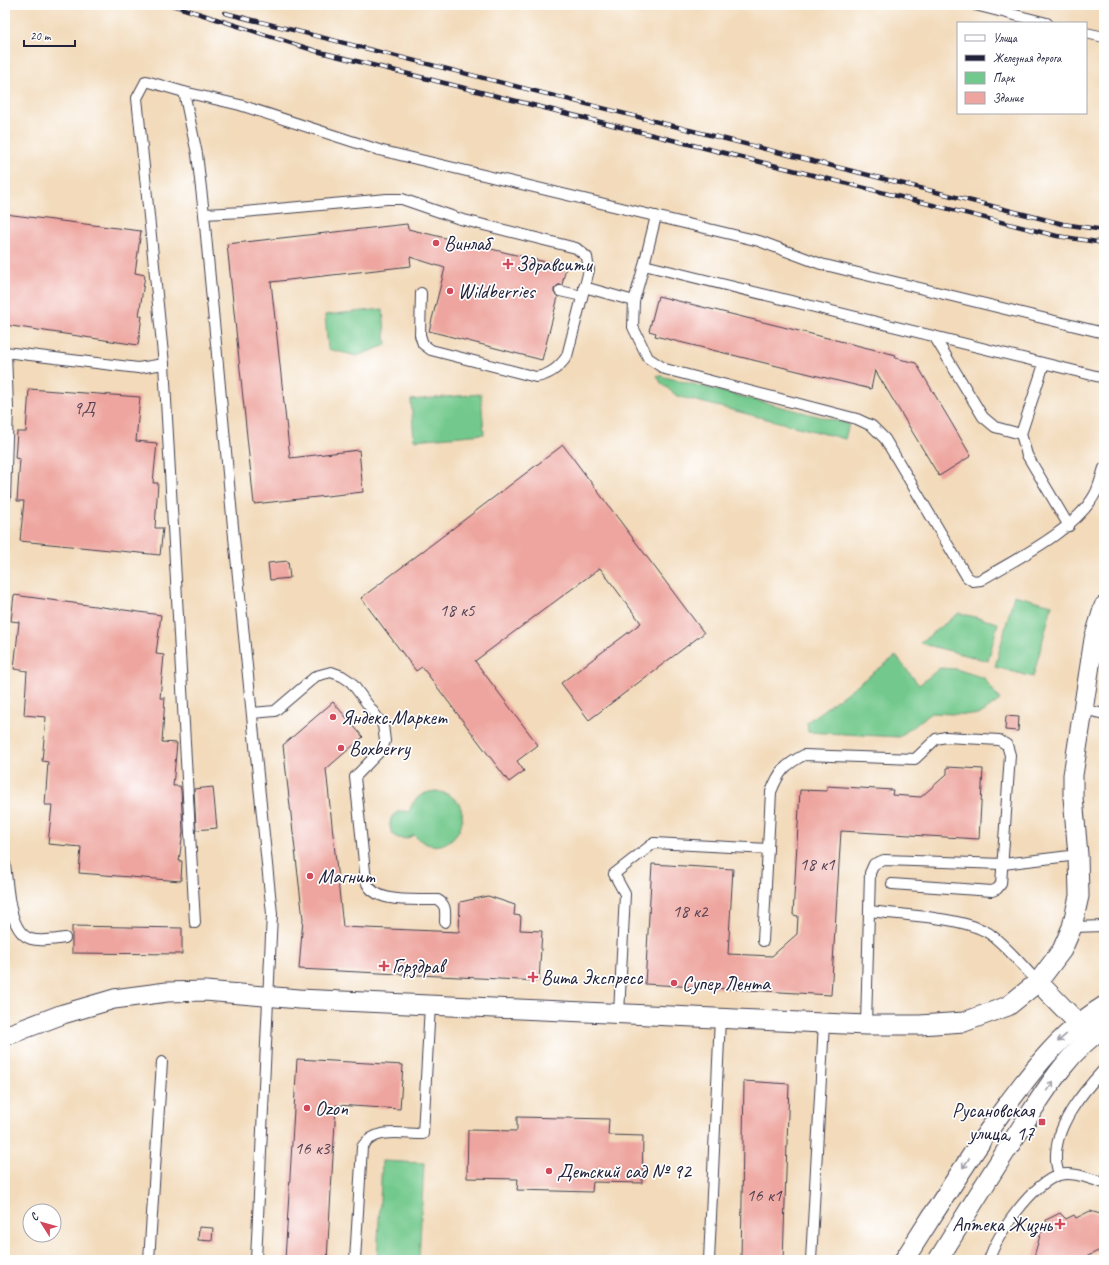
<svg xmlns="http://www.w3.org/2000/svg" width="1109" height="1265" viewBox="0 0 1109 1265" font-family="Caveat,sans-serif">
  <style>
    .green { fill: #73c98d; stroke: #4a7664 }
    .building { fill: #eea59f }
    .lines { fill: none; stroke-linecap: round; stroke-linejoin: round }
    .service-casing { stroke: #413e4e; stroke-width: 12 }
    .minor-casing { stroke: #413e4e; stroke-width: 21 }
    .service { stroke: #fff; stroke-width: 10 }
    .minor { stroke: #fff; stroke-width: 19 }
    .rail-casing { stroke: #22223b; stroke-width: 4.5 }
    .rail { stroke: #fff; stroke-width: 3; stroke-dasharray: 9; stroke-linecap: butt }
    .oneway { stroke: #9c9ca7 }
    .poi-dot { fill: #d1495b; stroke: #fff; stroke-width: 1.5 }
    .labels { text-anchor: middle; stroke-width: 3.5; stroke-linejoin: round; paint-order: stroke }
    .number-label { font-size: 18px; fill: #554354 }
    .poi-label { font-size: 20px; fill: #22223b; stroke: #fff; text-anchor: start }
  </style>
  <rect width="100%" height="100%" fill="#fff"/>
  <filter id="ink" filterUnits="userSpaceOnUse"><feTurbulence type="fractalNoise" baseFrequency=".025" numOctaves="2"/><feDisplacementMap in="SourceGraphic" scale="8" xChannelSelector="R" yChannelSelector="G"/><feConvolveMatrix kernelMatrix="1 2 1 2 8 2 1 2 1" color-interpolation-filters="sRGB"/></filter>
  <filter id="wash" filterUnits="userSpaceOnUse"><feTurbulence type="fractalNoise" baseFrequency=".012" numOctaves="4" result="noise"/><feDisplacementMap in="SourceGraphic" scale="16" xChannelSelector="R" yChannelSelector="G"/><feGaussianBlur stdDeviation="0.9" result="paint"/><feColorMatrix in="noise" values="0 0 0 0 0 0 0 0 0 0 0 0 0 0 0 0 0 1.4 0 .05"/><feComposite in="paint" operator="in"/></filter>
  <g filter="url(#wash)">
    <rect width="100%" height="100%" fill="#f2daba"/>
    <!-- green -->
    <g class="green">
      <path d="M383,309L386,345L357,356L328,349L325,315Z"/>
      <path d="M657,375L849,424L845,439L677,396L661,383Z"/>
      <path d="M481,394L484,434L414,440L411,400Z"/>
      <path d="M1014,595L1052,605L1033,677L995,667Z"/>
      <path d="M959,613L998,623L988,661L920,643Z"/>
      <path d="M896,656L919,685L940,668L956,669L984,678L1000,700L979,715L931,713L899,737L808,732L807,722Z"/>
      <path d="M436,791C490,800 450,872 414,835C385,852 381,804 409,812C413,798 423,792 436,791Z"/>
      <path d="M382,1161L424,1163L419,1260H377Z"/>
    </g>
    <g id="blocks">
      <!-- building -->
      <g class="building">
        <path d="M5,214L141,231L135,273L145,275L139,316H142L138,345L5,325Z"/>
        <path d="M407,224L408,229L566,267L562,285H558L554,289V293L558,297L542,360L429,331L445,268L410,257L411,266L271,282L290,458L359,450L363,492L254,504L227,244Z"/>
        <path d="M658,296L896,355L895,358L916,363L971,456L939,476L875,370L871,389L655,336L656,333L649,331Z"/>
        <path d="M29,389L140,397L136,441L157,443L153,483H158L155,528H163L160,555L20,541L24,501H17L20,459L15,458L17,432H26Z"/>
        <path d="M563,445L704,633L589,720L561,683L641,623L600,568L475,661L538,745L517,761L524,771L509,782L422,667L416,671L361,598Z"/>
        <path d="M288,561L290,578L270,580L268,563Z"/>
        <path d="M14,595L161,615L156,654L164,655L160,698H165L162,742L177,743L173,786H180L181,790L183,832L179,861H182L181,881L79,873L81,847L48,844L52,805H45L48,762L42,761L46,717L24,715L27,671L14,669L19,622L11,621Z"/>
        <path d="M333,702L363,737L326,769L343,927L459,932L460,902L488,896L515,905L514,915L521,916L520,930L542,931L539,981L299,969L303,919L283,745Z"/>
        <path d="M1006,716L1019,717L1018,731L1005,730Z"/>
        <path d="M947,767L983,769L979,839L841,831L831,995L645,984L652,864L733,869L728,954L772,956L797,934L798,916L793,915L800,790L827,791V786L893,790L892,795L921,797L947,774Z"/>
        <path d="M213,787L217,828L196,830L194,789Z"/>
        <path d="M72,926L182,928V954L72,953Z"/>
        <path d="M297,1059L403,1065L400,1109L336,1105L327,1260H285Z"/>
        <path d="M744,1081L789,1084L783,1260H741Z"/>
        <path d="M517,1117L609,1119L608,1135L643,1136L642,1183L593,1182L592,1192L517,1190L518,1179L467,1178L468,1130L517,1131Z"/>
        <path d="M1090,1211L1104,1215V1248L1080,1260H1033L1041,1232L1048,1229L1046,1220L1060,1213L1066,1219L1074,1215L1076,1218Z"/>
        <path d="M199,1227L213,1228L212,1241L198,1240Z"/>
      </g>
    </g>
  </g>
  <g filter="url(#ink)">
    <use href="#blocks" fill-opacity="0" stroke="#413e4e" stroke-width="1"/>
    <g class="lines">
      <defs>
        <g id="service">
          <path d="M975,5L1047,23"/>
          <path d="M1086,33L1104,37"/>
          <path d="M184,92L197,154L204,214L233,527L272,914L256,1260"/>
          <path d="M204,214L244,212L387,199H402L460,219L576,248L587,257L589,270L567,356C559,368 550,375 536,377L431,350L423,344L420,335L421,293"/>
          <path d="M644,265L656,216"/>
          <path d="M584,287L634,301L644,265L1104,378"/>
          <path d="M560,291L582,296"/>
          <path d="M634,301L633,327L648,358L665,369L857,419L872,426L885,439L967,577L973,581L981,580C1016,559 1076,530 1095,494C1099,487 1101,477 1104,468"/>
          <path d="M934,336L983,417L995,427L1021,434"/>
          <path d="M5,352L138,368L164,364"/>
          <path d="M1044,364L1021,434L1027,455L1069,526"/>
          <path d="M5,498L8,408L6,352"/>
          <path d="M1083,709L1104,714"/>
          <path d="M252,713L275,711L316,676L331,672L342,676L351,682L383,725L385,741L382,749L355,777L366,881C374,905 417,899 438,900C447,905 445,912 445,922"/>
          <path d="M5,864C8,885 8,932 31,939C41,942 56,939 65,938"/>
          <path d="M869,911L870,873L874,864L884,860L1003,864L1078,855"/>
          <path d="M195,923L164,364L137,98L146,81L184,92L240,105L379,150L759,241L821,264L1104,333"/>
          <path d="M1072,927L1104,926"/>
          <path d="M763,941L771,792C779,771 785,765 804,755L915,759L936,739L946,737L999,740L1007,745L1010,755L1001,884L997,889L992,891L892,884"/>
          <path d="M619,1014L625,894L614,874L654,843L768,849"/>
          <path d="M866,1025L869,911C900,915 965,917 990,934C1008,947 1022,966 1038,982"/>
          <path d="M1059,1175C1058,1170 1056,1165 1056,1160C1054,1126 1083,1092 1104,1069"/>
          <path d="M149,1260L162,1062"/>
          <path d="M355,1260L362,1147C375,1127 401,1134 423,1134L430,1005"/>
          <path d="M709,1260L720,1018"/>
          <path d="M811,1260L824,1023"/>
          <path d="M989,1260C997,1234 1032,1184 1059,1175C1073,1171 1090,1179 1104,1183"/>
        </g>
        <g id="minor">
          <path d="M1038,982L1079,1024"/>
          <path d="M5,1036L63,1014L114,999L167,992L205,991L299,999L866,1025H920L964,1022L1008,1006L1038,982L1062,950L1072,927L1079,896L1078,855L1073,797V775L1094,639L1104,606"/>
          <path d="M904,1260C936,1210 967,1160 1001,1113C1031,1072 1060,1033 1104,1006"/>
          <path d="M938,1260C965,1216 992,1172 1021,1128C1044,1093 1068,1051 1104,1028"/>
        </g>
      </defs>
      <!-- service casing -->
      <use href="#service" class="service-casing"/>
      <!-- minor casing -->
      <use href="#minor" class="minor-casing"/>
      <!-- service -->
      <use href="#service" class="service"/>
      <!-- minor -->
      <use href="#minor" class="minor"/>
      <defs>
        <g id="rail">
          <path d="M172,5L316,51L1057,236L1104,243"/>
          <path d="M225,13L1063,224L1104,230"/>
        </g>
      </defs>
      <!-- rail casing -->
      <use href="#rail" class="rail-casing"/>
      <!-- rail -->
      <use href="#rail" class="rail"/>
    </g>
    <!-- one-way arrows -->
    <defs><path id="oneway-shaft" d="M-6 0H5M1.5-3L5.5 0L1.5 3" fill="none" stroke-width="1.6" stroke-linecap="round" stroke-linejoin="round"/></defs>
    <g class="oneway">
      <use href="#oneway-shaft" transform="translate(1062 1038) rotate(139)"/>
      <use href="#oneway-shaft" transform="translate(1050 1086) rotate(-55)"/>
      <use href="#oneway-shaft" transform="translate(966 1163) rotate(123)"/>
    </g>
  </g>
  <!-- markers -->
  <g class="poi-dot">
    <circle cx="436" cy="243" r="4"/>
    <path d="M506 258h4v4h4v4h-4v4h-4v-4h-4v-4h4z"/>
    <circle cx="450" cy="291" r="4"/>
    <circle cx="333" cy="717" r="4"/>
    <circle cx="341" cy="748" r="4"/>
    <circle cx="310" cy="876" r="4"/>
    <path d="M382 960h4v4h4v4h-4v4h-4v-4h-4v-4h4z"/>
    <path d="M531 971h4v4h4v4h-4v4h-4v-4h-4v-4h4z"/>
    <circle cx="674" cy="983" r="4"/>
    <circle cx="307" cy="1108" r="4"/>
    <rect x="1038" y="1118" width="8" height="8" rx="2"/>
    <circle cx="549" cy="1171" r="4"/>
    <path d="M1058 1218h4v4h4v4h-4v4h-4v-4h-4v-4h4z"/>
  </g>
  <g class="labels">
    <!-- number labels -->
    <g class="number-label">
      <text x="84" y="414">9Д</text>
      <text x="457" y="616">18 к5</text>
      <text x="817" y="870">18 к1</text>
      <text x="690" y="917">18 к2</text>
      <text x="312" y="1154">16 к3</text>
      <text x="764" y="1201">16 к1</text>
    </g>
    <!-- poi labels -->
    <g class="poi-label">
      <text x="444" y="250">Винлаб</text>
      <text x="516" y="271">Здравсити</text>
      <text x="458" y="298">Wildberries</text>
      <text x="341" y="724">Яндекс.Маркет</text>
      <text x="349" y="755">Boxberry</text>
      <text x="318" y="883">Магнит</text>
      <text x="392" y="973">Горздрав</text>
      <text x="541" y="984">Вита Экспресс</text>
      <text x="682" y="990">Супер Лента</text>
      <text x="315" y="1115">Ozon</text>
      <text x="1034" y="1117" text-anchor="end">Русановская<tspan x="1034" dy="23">улица, 17</tspan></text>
      <text x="557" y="1178">Детский сад № 92</text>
      <text x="1052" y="1231" text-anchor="end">Аптека Жизнь</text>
    </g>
  </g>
  <!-- margin -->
  <rect width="1109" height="1265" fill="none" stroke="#fff" stroke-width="20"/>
  <!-- legend -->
  <rect x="957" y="22" width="130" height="92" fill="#ffffff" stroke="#a7a7b1"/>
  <rect x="965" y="35" width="20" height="6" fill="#ffffff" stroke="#a7a7b1"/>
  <text x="993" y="42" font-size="12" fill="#22223b">Улица</text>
  <rect x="965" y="55" width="20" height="6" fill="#22223b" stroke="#a7a7b1"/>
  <text x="993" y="62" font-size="12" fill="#22223b">Железная дорога</text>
  <rect x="965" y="72" width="20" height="12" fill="#73c98d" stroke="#a7a7b1"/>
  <text x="993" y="82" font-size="12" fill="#22223b">Парк</text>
  <rect x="965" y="92" width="20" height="12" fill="#eea59f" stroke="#a7a7b1"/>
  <text x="993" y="102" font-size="12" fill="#22223b">Здание</text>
  <!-- north arrow -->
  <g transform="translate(42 1223) rotate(307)"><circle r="19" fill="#ffffff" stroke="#a7a7b1"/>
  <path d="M0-3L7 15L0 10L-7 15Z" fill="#d1495b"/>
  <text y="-6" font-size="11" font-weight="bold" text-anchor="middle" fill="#22223b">С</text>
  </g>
  <!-- scale -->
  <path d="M24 40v6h51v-6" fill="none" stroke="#22223b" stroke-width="2"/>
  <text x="30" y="40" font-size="12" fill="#22223b" stroke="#ffffff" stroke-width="3" paint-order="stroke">20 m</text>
</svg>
